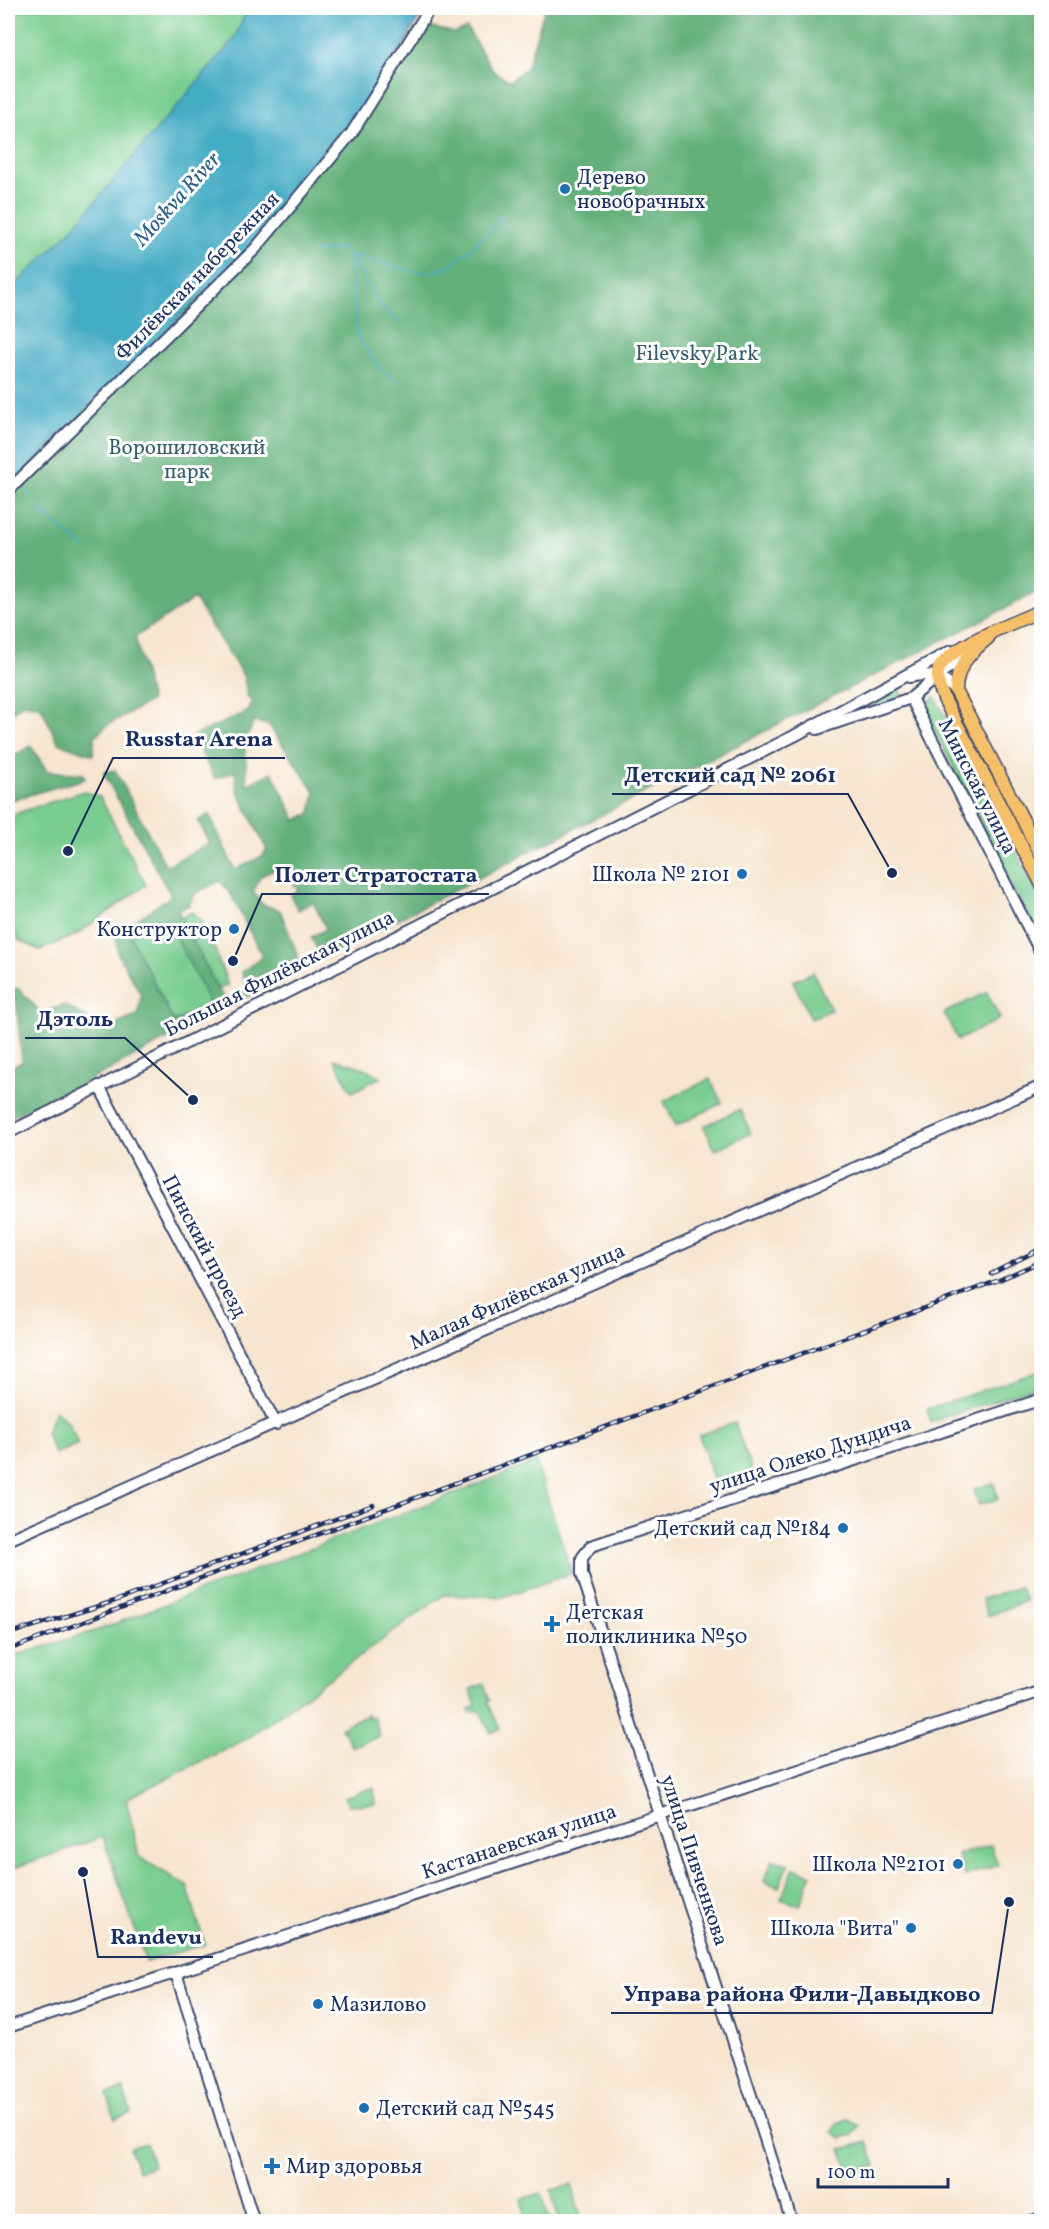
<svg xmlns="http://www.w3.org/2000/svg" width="1049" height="2229" viewBox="0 0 1049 2229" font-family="Vollkorn,serif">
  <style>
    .green { fill: #7acd90; stroke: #4a7e77; stroke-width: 1.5 }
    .forest { fill: #63b07a; stroke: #3f706c; stroke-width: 1.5; fill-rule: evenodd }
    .water { fill: #45acc5; stroke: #306e92; stroke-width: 1.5 }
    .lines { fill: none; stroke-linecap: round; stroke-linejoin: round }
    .stream { stroke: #45acc5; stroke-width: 2 }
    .minor-casing { stroke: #3c4a6f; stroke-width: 14 }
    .major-casing { stroke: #3c4a6f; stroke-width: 15 }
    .minor { stroke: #fff; stroke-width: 10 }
    .major { stroke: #f6c06b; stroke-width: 12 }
    .rail-casing { stroke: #1b2f5e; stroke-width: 4.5 }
    .rail { stroke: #fff; stroke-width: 2; stroke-dasharray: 7; stroke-linecap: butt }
    .poi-dot { fill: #1f6fb2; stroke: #fff; stroke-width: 2 }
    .labels { text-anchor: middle; stroke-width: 6; stroke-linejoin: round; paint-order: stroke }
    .poi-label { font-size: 21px; fill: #1b2f5e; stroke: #fff; text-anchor: start }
    .street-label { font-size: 21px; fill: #1b2f5e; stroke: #fff }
    .park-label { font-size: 21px; fill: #385e6d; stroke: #fff }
    .water-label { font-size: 22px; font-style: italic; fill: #2c6187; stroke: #fff }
    .leader { fill: none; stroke: #1b2f5e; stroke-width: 2 }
    .callout-dot { fill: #1b2f5e; stroke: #fff; stroke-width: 2 }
    .callout-label { font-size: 22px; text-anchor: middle; font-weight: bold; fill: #1b2f5e; stroke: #fff; stroke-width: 6; stroke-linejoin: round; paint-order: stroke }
  </style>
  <rect width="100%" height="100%" fill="#fff"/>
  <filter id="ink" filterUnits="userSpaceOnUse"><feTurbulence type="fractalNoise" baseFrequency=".0167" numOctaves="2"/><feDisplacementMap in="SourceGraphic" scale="12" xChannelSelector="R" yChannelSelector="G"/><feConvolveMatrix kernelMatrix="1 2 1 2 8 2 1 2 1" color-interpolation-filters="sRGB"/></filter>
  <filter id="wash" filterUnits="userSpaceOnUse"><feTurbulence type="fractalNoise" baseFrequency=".008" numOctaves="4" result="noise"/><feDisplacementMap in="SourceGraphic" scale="24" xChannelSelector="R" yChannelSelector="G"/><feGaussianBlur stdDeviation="1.35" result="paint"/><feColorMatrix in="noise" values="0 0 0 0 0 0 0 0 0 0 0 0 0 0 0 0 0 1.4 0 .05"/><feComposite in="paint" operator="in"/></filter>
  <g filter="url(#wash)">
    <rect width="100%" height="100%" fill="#f7e5cf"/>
    <!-- green -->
    <g class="green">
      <path d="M8,8H248L234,39L73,228L8,292Z"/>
      <path d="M895,687H898L902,695L892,701L832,718Z"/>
      <path d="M935,697L1041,900V944L923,707Z"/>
      <path d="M84,791L100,797L146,885L76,935L39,950L18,940L8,913V816Z"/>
      <path d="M192,912L202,922L201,935L209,946L216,949C216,963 226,972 227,985L218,990L182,921L183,917Z"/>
      <path d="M166,917L211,1004L174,1022L130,936Z"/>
      <path d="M813,972L831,1010L811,1019L793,981Z"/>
      <path d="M987,992L1000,1019L958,1040L944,1013Z"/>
      <path d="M334,1059L361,1067L381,1077L352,1092Z"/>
      <path d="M710,1079L722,1103L676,1126L664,1101Z"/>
      <path d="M740,1109L751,1133L715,1150L704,1126Z"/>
      <path d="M1040,1371L1041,1385L931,1422L927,1409Z"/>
      <path d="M55,1410L69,1424L78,1444L55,1454L46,1433Z"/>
      <path d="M735,1423L755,1480L718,1493L699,1435Z"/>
      <path d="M536,1462L572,1573L503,1597L444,1595L246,1739L126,1799L139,1857L187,1886L205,1944L146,1962L103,1837L8,1870V1658L101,1629Z"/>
      <path d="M994,1483L998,1499L979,1505L974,1489Z"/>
      <path d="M1020,1587L1026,1601L988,1616L982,1599Z"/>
      <path d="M484,1684L490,1701L488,1702L500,1729L491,1733L480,1711L470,1712L469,1709L476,1706L470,1689Z"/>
      <path d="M367,1714L368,1718L373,1716L380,1736L351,1747L345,1732L340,1728Z"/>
      <path d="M374,1787L375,1804L348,1805L345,1797Z"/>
      <path d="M991,1845L998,1865L965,1876L958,1855Z"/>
      <path d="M773,1860L788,1864L779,1887L764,1881Z"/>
      <path d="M794,1868L811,1874L800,1906L781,1899Z"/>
      <path d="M123,2089L131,2113L115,2119L107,2094Z"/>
      <path d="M848,2119L859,2125L853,2135L841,2138L832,2132L837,2123Z"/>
      <path d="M867,2142L876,2166L850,2173L841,2149Z"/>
      <path d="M146,2143L153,2166L138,2171L130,2148Z"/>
      <path d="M572,2185L581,2218L559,2221L551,2190Z"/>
      <path d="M541,2193L550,2221H527L521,2199Z"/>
    </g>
    <!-- forest -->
    <g class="forest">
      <path d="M545,8H1041V590L281,979L58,1097H51L8,1119V1068L22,1062L16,1000L8,1002V991L18,988L45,1017L52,1009L64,1005C99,1024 99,1034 138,1015L141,995L118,954L115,934L171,896L103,772L115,770L166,866L210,843L198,821L209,814L235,870L262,856L267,850L237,790L235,771L215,779L193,736L247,712L252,704L247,695L244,677L194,599L135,637L151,701L109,724L95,736L93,755L58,743L41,707L24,703L8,716V487L421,25L455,33L467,28L494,72L510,81L527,67ZM253,722L269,725L315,792L311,813L296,820L272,772L247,785L245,744ZM280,867L299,890L290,895L298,910L313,902L326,929L311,937L320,955L300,961L280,910L262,904L253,892L261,876ZM220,881L229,891L262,956L242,972L246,989L227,1000L218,990L178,911L189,905L194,894ZM166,917L210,1004L174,1022L130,936Z"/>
      <path d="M31,746L47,771L84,774L85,779L8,801V759Z"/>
    </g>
    <!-- water -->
    <path class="water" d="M248,8H414L423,13L341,140L252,245L8,487V292L73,228L234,39Z"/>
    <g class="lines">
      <!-- stream -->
      <g class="stream">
        <path d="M316,252L341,248L350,255L380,306L400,323"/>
        <path d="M399,382L381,370L357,336L350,255C366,258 416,274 428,273C453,271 487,234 502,216"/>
        <path d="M23,485L30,496"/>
        <path d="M39,510L85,548"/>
      </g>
    </g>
  </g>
  <g filter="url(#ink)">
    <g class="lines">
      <defs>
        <g id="minor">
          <path d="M8,491L255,249L351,134L430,8"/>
          <path d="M909,677C930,672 942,676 956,691"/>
          <path d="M911,698L1042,955"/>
          <path d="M817,729L911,698L945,670L965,658"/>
          <path d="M99,1086L276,1424"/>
          <path d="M8,1133L794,736L951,651"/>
          <path d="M8,1540L1042,1086"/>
          <path d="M176,1973L254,2222"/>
          <path d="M8,2027L1042,1691"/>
          <path d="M792,2222L582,1574V1558L591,1546L1042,1399"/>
          <path d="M1029,2222L1042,2218"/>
        </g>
        <g id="major">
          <path d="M1042,610C1017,622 950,645 939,669C935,679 941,691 945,701L1042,885"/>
          <path d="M988,638C970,653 956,666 956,691L1042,857"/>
        </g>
      </defs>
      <!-- minor casing -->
      <use href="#minor" class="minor-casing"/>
      <!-- major casing -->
      <use href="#major" class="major-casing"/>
      <!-- minor -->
      <use href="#minor" class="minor"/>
      <!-- major -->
      <use href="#major" class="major"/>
      <defs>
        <g id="rail">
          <path d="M991,1274L1042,1248"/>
          <path d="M8,1634L115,1601L373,1505"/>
          <path d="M8,1650L999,1280L1042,1261"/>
        </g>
      </defs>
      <!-- rail casing -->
      <use href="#rail" class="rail-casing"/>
      <!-- rail -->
      <use href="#rail" class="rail"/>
    </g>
  </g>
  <!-- markers -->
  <g class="poi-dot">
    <circle cx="565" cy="189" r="6"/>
    <circle cx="742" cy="874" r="6"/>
    <circle cx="234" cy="929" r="6"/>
    <circle cx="843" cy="1528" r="6"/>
    <path d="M549 1615h6v6h6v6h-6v6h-6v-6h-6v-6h6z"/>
    <circle cx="958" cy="1864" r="6"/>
    <circle cx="911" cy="1928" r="6"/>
    <circle cx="318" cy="2004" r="6"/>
    <circle cx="364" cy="2108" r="6"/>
    <path d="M269 2157h6v6h6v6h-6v6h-6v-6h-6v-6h6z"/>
  </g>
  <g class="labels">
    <!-- poi labels -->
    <g class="poi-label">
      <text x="577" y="184">Дерево<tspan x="577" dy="24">новобрачных</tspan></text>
      <text x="730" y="881" text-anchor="end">Школа № 2101</text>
      <text x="222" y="936" text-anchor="end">Конструктор</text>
      <text x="831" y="1535" text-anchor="end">Детский сад №184</text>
      <text x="566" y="1619">Детская<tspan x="566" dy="24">поликлиника №50</tspan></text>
      <text x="946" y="1871" text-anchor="end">Школа №2101</text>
      <text x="899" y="1935" text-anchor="end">Школа "Вита"</text>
      <text x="330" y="2011">Мазилово</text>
      <text x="376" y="2115">Детский сад №545</text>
      <text x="286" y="2173">Мир здоровья</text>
    </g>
    <!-- street labels -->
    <g class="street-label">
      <text transform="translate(197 276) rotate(-46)" y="7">Филёвская набережная</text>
      <text transform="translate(978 786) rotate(63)" y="7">Минская улица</text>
      <text transform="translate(279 973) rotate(-27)" y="7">Большая Филёвская улица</text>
      <text transform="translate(205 1246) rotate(62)" y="7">Пинский проезд</text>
      <text transform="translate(517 1296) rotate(-24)" y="7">Малая Филёвская улица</text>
      <text transform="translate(810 1454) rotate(-18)" y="7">улица Олеко Дундича</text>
      <text transform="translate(519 1841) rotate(-18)" y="7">Кастанаевская улица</text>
      <text transform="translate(695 1860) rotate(72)" y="7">улица Пивченкова</text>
    </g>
    <!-- park labels -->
    <g class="park-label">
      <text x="697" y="360">Filevsky Park</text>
      <text x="187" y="454">Ворошиловский<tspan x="187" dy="24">парк</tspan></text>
    </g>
    <!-- water labels -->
    <g class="water-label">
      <text transform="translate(176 198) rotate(-48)" y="8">Moskva River</text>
    </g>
  </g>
  <!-- callouts -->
  <path class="leader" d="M68 851L113 758H285M892 873L848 794H612M233 961L262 894H489M193 1100L125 1038H25M83 1872L98 1957H213M1009 1902L992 2013H611"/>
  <g class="callout-dot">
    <circle cx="68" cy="851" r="6"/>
    <circle cx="892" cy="873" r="6"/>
    <circle cx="233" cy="961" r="6"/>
    <circle cx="193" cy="1100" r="6"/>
    <circle cx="83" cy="1872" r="6"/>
    <circle cx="1009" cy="1902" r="6"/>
  </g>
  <g class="callout-label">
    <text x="199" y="746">Russtar Arena</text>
    <text x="730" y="782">Детский сад № 2061</text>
    <text x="376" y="882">Полет Стратостата</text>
    <text x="75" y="1026">Дэтоль</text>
    <text x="156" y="1944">Randevu</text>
    <text x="802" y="2001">Управа района Фили-Давыдково</text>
  </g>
  <!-- margin -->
  <rect width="1049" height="2229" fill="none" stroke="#fff" stroke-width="30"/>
  <!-- scale -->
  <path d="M818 2178v9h130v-9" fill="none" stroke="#1b2f5e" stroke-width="3"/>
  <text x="827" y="2178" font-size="18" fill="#1b2f5e" stroke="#ffffff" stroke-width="4.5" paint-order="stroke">100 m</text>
</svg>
